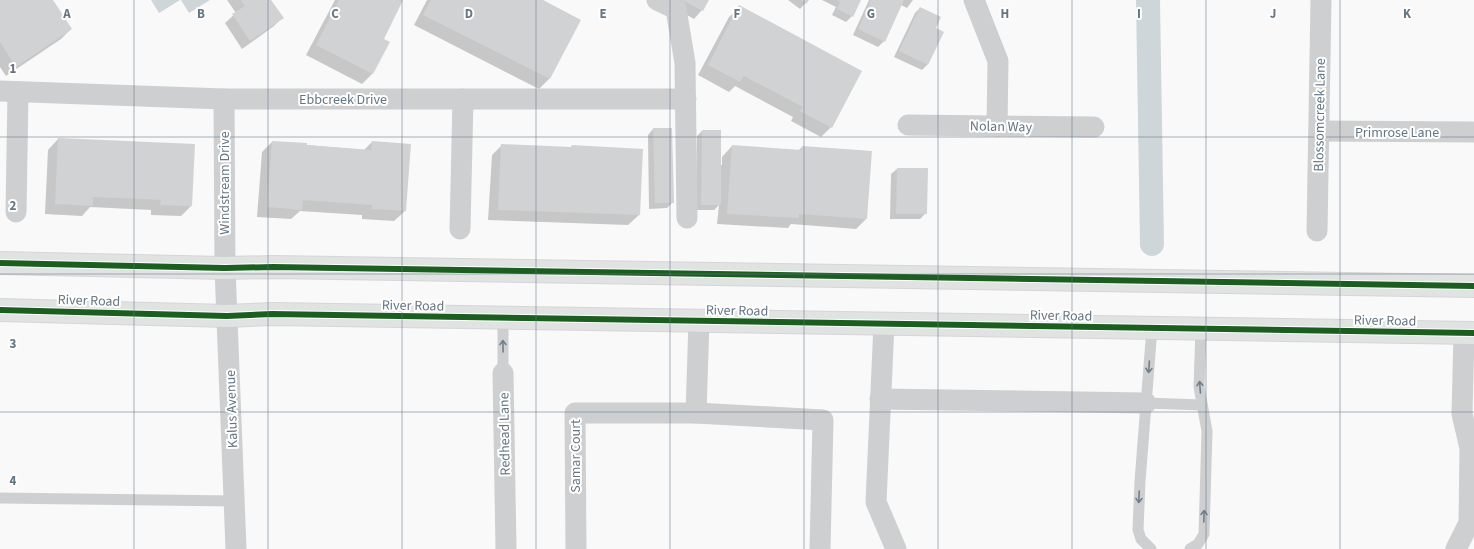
<svg xmlns="http://www.w3.org/2000/svg" width="1474" height="549" viewBox="0 0 1474 549" font-family="'Source Sans 3',sans-serif">
  <style>
    .water { fill: #ced6d9 }
    .shadow { fill: #0003 }
    .lines { fill: none; stroke-linecap: round; stroke-linejoin: round }
    .canal { stroke: #ced6d9; stroke-width: 24 }
    .building { fill: #d0d2d3 }
    .primary-casing { stroke: #d5d6d7; stroke-width: 24 }
    .lane { stroke: #cecfd0; stroke-width: 11 }
    .street { stroke: #cecfd0; stroke-width: 21 }
    .primary { stroke: #e1e2e2; stroke-width: 22 }
    .cycleway-casing { stroke: #fff; stroke-width: 8 }
    .cycleway { stroke: #1b5e20; stroke-width: 6 }
    .oneway { stroke: #707f8b }
    .grid { fill: none; stroke: #657683; stroke-width: 1; stroke-opacity: 0.55 }
    .labels { text-anchor: middle; stroke-width: 4; stroke-linejoin: round; paint-order: stroke }
    .street-label { font-size: 14px; fill: #657683; stroke: #fff }
    .grid-label { font-size: 13px; text-anchor: middle; font-weight: bold; fill: #657683; stroke: #fff; stroke-width: 4; stroke-linejoin: round; paint-order: stroke }
  </style>
  <rect width="100%" height="100%" fill="#f9f9f9"/>
  <!-- water -->
  <g class="water">
    <path d="M151,0H180L159,13Z"/>
    <path d="M181,0H210L189,13Z"/>
  </g>
  <!-- shadow -->
  <g class="shadow">
    <path d="M0,0H52L71,29L61,39L6,76L0,67Z"/>
    <path d="M227,0H270L282,18L274,26L242,49L225,23L236,13Z"/>
    <path d="M335,0H402L382,39L388,42L372,74L362,84L306,55Z"/>
    <path d="M427,0H541L580,20L549,79L539,89L414,25Z"/>
    <path d="M660,0H708L702,10L694,19Z"/>
    <path d="M788,0H808L800,9Z"/>
    <path d="M822,0H860L852,16L846,22L832,15L836,7Z"/>
    <path d="M869,0H913L907,8L901,5L884,41L878,47L853,35Z"/>
    <path d="M740,7L831,127L821,137L791,121L793,117L735,86L729,92L698,75L729,17Z"/>
    <path d="M920,8L927,65L922,70L894,57L915,13Z"/>
    <path d="M653,129L673,202L667,208L649,209L648,135Z"/>
    <path d="M702,131L720,165H722V157L732,146L798,151L802,147L866,219L856,229L791,224L788,228L717,224L719,205L714,210H696L697,136Z"/>
    <path d="M58,139L194,145L191,206L181,216L151,215V210L90,207L82,216L45,214L48,150Z"/>
    <path d="M272,142L364,150L372,142L405,211L394,221L362,219V215L300,211L291,219L257,217L262,152Z"/>
    <path d="M502,145L570,148L572,146L639,215L628,225L488,220L492,155Z"/>
    <path d="M897,169H927L926,213L920,219H890L891,174Z"/>
  </g>
  <g class="lines">
    <!-- canal -->
    <path class="canal" d="M1148,0L1152,244"/>
  </g>
  <!-- building -->
  <g class="building">
    <path d="M0,0H53L72,29L16,67L0,42Z"/>
    <path d="M241,0H271L284,18L250,41L232,14L245,6Z"/>
    <path d="M339,0H403L384,39L390,42L373,74L316,45Z"/>
    <path d="M431,0H543L581,20L550,79L423,15Z"/>
    <path d="M682,0H709L703,11Z"/>
    <path d="M801,0H809L806,4Z"/>
    <path d="M837,0H861L853,17L837,9L840,2Z"/>
    <path d="M871,0H904L885,42L858,29Z"/>
    <path d="M739,5L862,71L832,128L800,111L803,107L744,76L740,82L708,65Z"/>
    <path d="M920,7L941,17L936,28L944,32L928,65L899,51Z"/>
    <path d="M653,128H672L674,203H655Z"/>
    <path d="M702,130H721V205H701Z"/>
    <path d="M58,138L195,144L192,206L160,205L161,200L93,197V206L55,204Z"/>
    <path d="M272,141L307,143V145L371,150L372,141L411,144L406,211L372,209V205L303,200L302,210L267,207Z"/>
    <path d="M501,144L571,147L572,145L643,149L640,215L498,210Z"/>
    <path d="M732,145L802,150V146L872,151L867,219L799,214V218L727,214Z"/>
    <path d="M897,168H928L927,214H896Z"/>
  </g>
  <g class="lines">
    <defs>
      <g id="primary">
        <path d="M0,263L225,268L273,267L1474,286"/>
        <path d="M0,310L227,316L272,314L1474,333"/>
      </g>
    </defs>
    <!-- primary casing -->
    <use href="#primary" class="primary-casing"/>
    <!-- lane -->
    <g class="lane">
      <path d="M503,318V373"/>
      <path d="M1146,403L1202,405"/>
      <path d="M0,498L234,501"/>
      <path d="M1151,549L1141,539L1138,530L1140,481L1152,328"/>
      <path d="M1190,549L1198,544L1204,534L1207,431L1199,387L1201,329"/>
    </g>
    <!-- street -->
    <g class="street">
      <path d="M657,0L676,9L685,63L687,218"/>
      <path d="M974,0L998,61L997,126"/>
      <path d="M0,91L224,99H686"/>
      <path d="M224,99L225,268L236,549"/>
      <path d="M908,125L1094,127"/>
      <path d="M1320,131L1474,132"/>
      <path d="M16,212L18,92"/>
      <path d="M460,229L463,99"/>
      <path d="M1317,231L1321,0"/>
      <path d="M884,324L876,502L896,549"/>
      <path d="M503,373L506,549"/>
      <path d="M880,399L1146,403"/>
      <path d="M696,413L699,321"/>
      <path d="M576,549L575,413H696L823,420L820,549"/>
      <path d="M1456,549L1469,523L1470,448L1462,414L1464,333"/>
    </g>
    <!-- primary -->
    <use href="#primary" class="primary"/>
    <defs>
      <g id="cycleway">
        <path d="M0,263L225,268L273,267L1474,286"/>
        <path d="M0,310L227,316L272,314L1474,333"/>
      </g>
    </defs>
    <!-- cycleway casing -->
    <use href="#cycleway" class="cycleway-casing"/>
    <!-- cycleway -->
    <use href="#cycleway" class="cycleway"/>
  </g>
  <!-- one-way arrows -->
  <defs><path id="oneway-shaft" d="M-6 0H5M1.5-3L5.5 0L1.5 3" fill="none" stroke-width="1.6" stroke-linecap="round" stroke-linejoin="round"/></defs>
  <g class="oneway">
    <use href="#oneway-shaft" transform="translate(503 346) rotate(-91)"/>
    <use href="#oneway-shaft" transform="translate(1149 367) rotate(94)"/>
    <use href="#oneway-shaft" transform="translate(1200 387) rotate(-94)"/>
    <use href="#oneway-shaft" transform="translate(1139 497) rotate(92)"/>
    <use href="#oneway-shaft" transform="translate(1204 516) rotate(-88)"/>
  </g>
  <!-- grid -->
  <path class="grid" d="M134,0V549M268,0V549M402,0V549M536,0V549M670,0V549M804,0V549M938,0V549M1072,0V549M1206,0V549M1340,0V549M0,137H1474M0,274H1474M0,412H1474"/>
  <g class="labels">
    <!-- street labels -->
    <g class="street-label">
      <text x="343" y="104">Ebbcreek Drive</text>
      <text transform="translate(1319 115) rotate(-89)" y="5">Blossomcreek Lane</text>
      <text transform="translate(1001 126) rotate(1)" y="5">Nolan Way</text>
      <text x="1397" y="137">Primrose Lane</text>
      <text transform="translate(224 183) rotate(-90)" y="5">Windstream Drive</text>
      <text transform="translate(89 300) rotate(2)" y="5">River Road</text>
      <text transform="translate(413 305) rotate(1)" y="5">River Road</text>
      <text transform="translate(737 310) rotate(1)" y="5">River Road</text>
      <text transform="translate(1061 315) rotate(1)" y="5">River Road</text>
      <text transform="translate(1385 320) rotate(1)" y="5">River Road</text>
      <text transform="translate(231 409) rotate(-92)" y="5">Kalus Avenue</text>
      <text transform="translate(504 434) rotate(-91)" y="5">Redhead Lane</text>
      <text transform="translate(575 456) rotate(-90)" y="5">Samar Court</text>
    </g>
  </g>
  <g class="grid-label">
    <text x="67" y="18">A</text>
    <text x="201" y="18">B</text>
    <text x="335" y="18">C</text>
    <text x="469" y="18">D</text>
    <text x="603" y="18">E</text>
    <text x="737" y="18">F</text>
    <text x="871" y="18">G</text>
    <text x="1005" y="18">H</text>
    <text x="1139" y="18">I</text>
    <text x="1273" y="18">J</text>
    <text x="1407" y="18">K</text>
    <text x="13" y="73">1</text>
    <text x="13" y="210">2</text>
    <text x="13" y="348">3</text>
    <text x="13" y="485">4</text>
  </g>
</svg>
